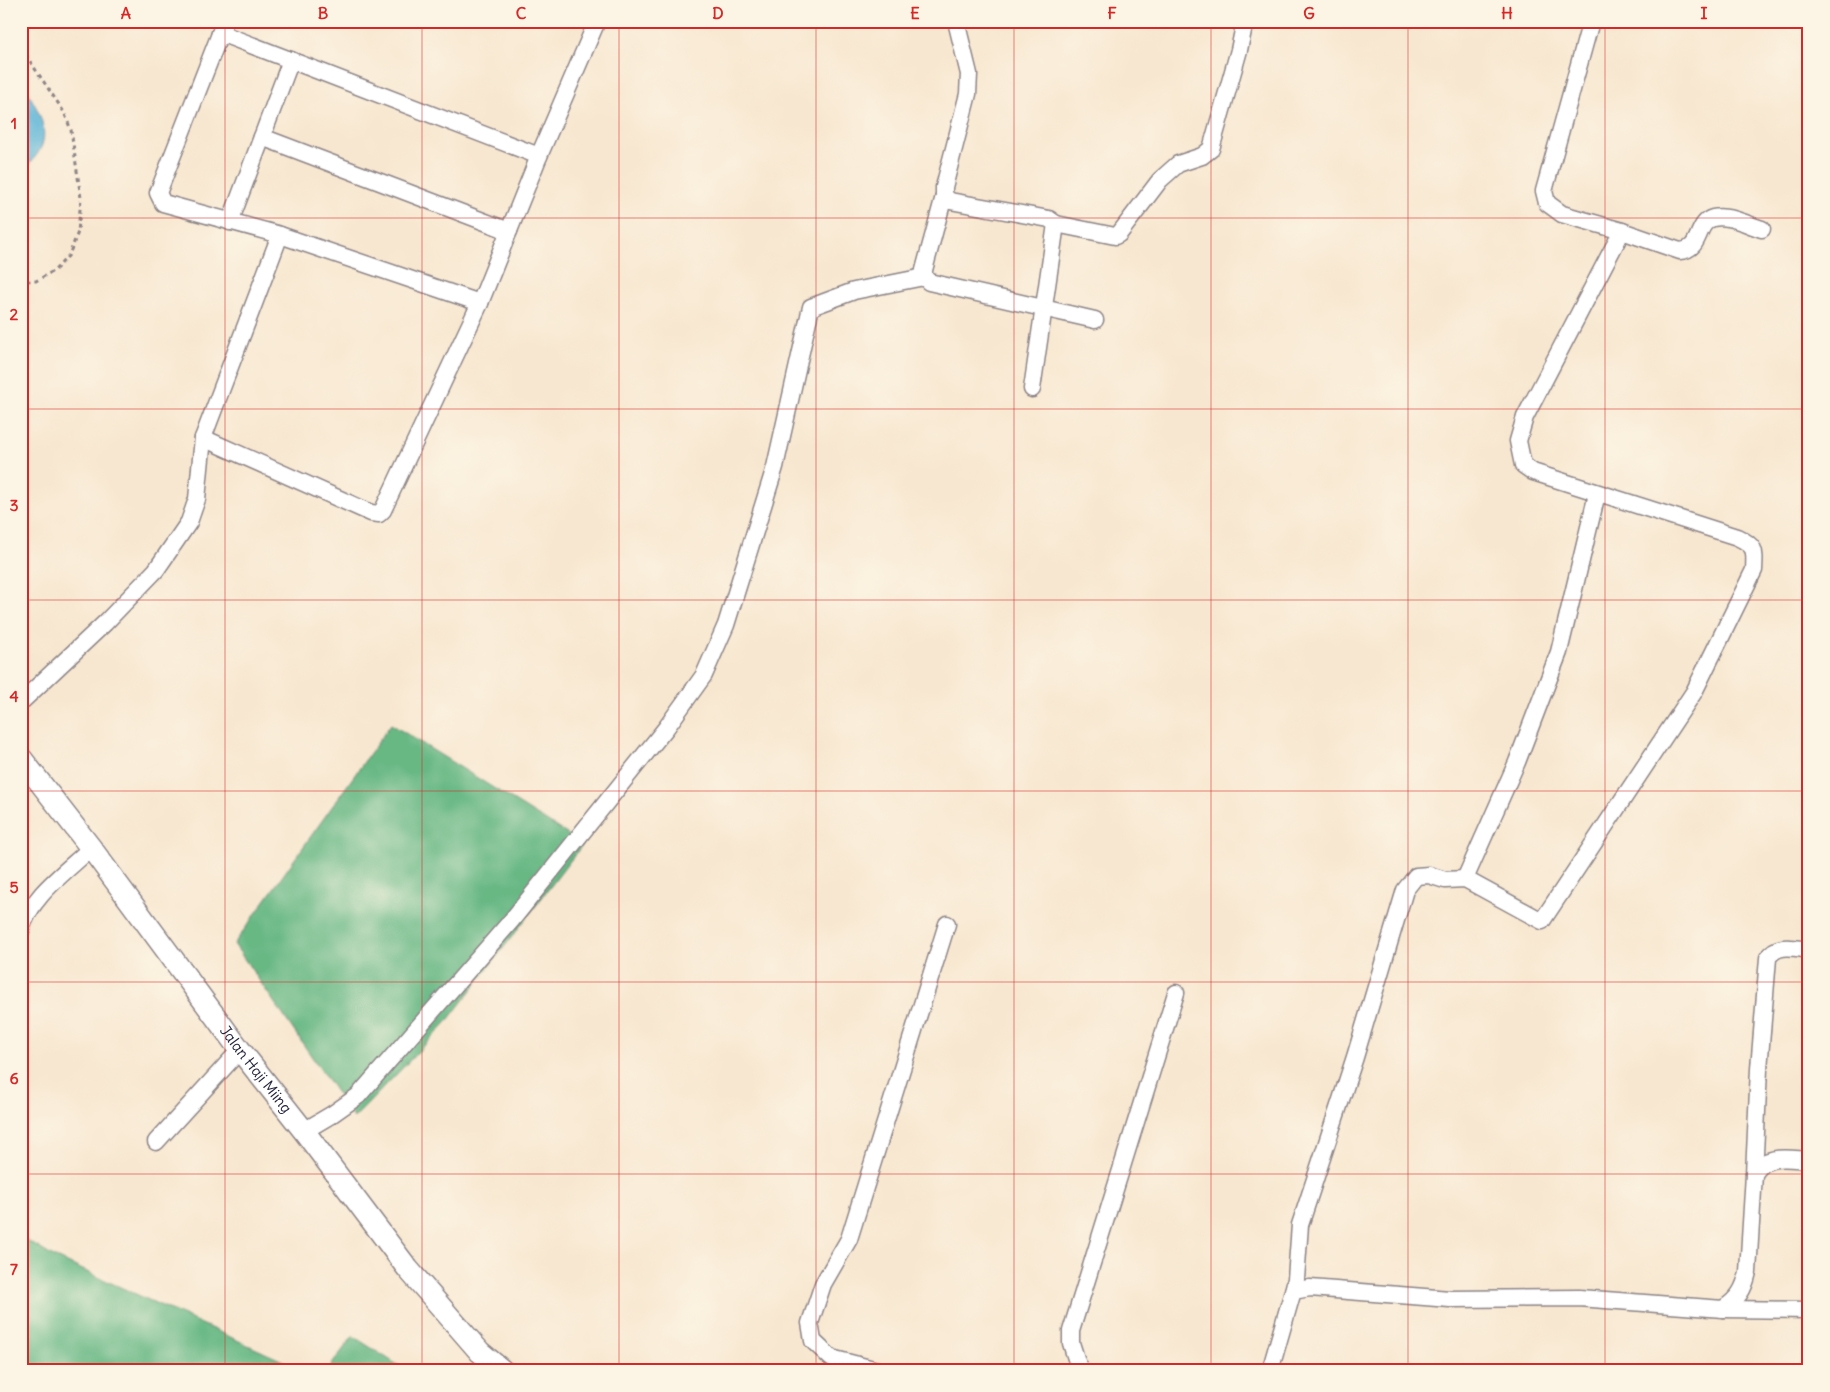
<svg xmlns="http://www.w3.org/2000/svg" width="1830" height="1392" viewBox="0 0 1830 1392" font-family="Delius,sans-serif">
  <style>
    .forest { fill: #67b884; stroke: #446d60 }
    .water { fill: #5ab3d7; stroke: #3e6a89 }
    .lines { fill: none; stroke-linecap: round; stroke-linejoin: round }
    .minor-casing { stroke: #8d8486; stroke-width: 19 }
    .major-casing { stroke: #8d8486; stroke-width: 24 }
    .path { stroke: #8d8486; stroke-width: 3; stroke-dasharray: 4 4; stroke-linecap: butt }
    .minor { stroke: #fff; stroke-width: 16 }
    .major { stroke: #fff; stroke-width: 21 }
    .grid { fill: none; stroke: #d62828; stroke-width: 1; stroke-opacity: 0.55 }
    .labels { text-anchor: middle; stroke-width: 4.5; stroke-linejoin: round; paint-order: stroke }
    .street-label { font-size: 15px; fill: #22223b; stroke: #fcf5e5 }
    .neatline { fill: none; stroke: #d62828; stroke-width: 2 }
    .grid-label { font-size: 16px; text-anchor: middle; font-weight: bold; fill: #d62828 }
  </style>
  <rect width="100%" height="100%" fill="#fcf5e5"/>
  <filter id="ink" filterUnits="userSpaceOnUse"><feTurbulence type="fractalNoise" baseFrequency=".02" numOctaves="2"/><feDisplacementMap in="SourceGraphic" scale="10" xChannelSelector="R" yChannelSelector="G"/><feConvolveMatrix kernelMatrix="1 2 1 2 8 2 1 2 1" color-interpolation-filters="sRGB"/></filter>
  <filter id="wash" filterUnits="userSpaceOnUse"><feTurbulence type="fractalNoise" baseFrequency=".0096" numOctaves="4" result="noise"/><feDisplacementMap in="SourceGraphic" scale="20" xChannelSelector="R" yChannelSelector="G"/><feGaussianBlur stdDeviation="1.12" result="paint"/><feColorMatrix in="noise" values="0 0 0 0 0 0 0 0 0 0 0 0 0 0 0 0 0 1.4 0 .05"/><feComposite in="paint" operator="in"/></filter>
  <g filter="url(#wash)">
    <rect width="100%" height="100%" fill="#f8e7d0"/>
    <!-- forest -->
    <g class="forest">
      <path d="M391,724L583,844L445,1024L354,1118L234,944Z"/>
      <path d="M21,1237L52,1256L305,1371H21Z"/>
      <path d="M353,1336L407,1371H327Z"/>
    </g>
    <!-- water -->
    <path class="water" d="M21,82C33,101 54,130 38,153C34,159 28,166 21,168Z"/>
  </g>
  <g filter="url(#ink)">
    <g class="lines">
      <defs>
        <g id="minor">
          <path d="M956,21L969,74L968,94L944,187V196L950,201L1049,219L1056,224L1032,389"/>
          <path d="M220,33L539,156"/>
          <path d="M262,137L509,231"/>
          <path d="M944,196L924,270V277L929,282L1095,320"/>
          <path d="M230,222L291,60"/>
          <path d="M1056,224L1115,236L1119,234L1160,180L1178,164L1202,156L1211,149L1239,50L1245,21"/>
          <path d="M1622,231L1680,251C1702,250 1695,223 1713,218C1728,214 1748,225 1762,229"/>
          <path d="M280,235L480,303L539,156L597,21"/>
          <path d="M203,438L371,513L379,514L383,510L480,303"/>
          <path d="M21,702L105,623L156,570L189,522L197,499L203,438L280,235L163,203L158,193L225,21"/>
          <path d="M1465,879L1517,762L1559,652L1596,498L1594,492"/>
          <path d="M21,931C28,898 67,871 91,848"/>
          <path d="M304,1131L331,1115L358,1096L511,921L666,728L704,675L726,625L775,467L811,307L854,291L924,277"/>
          <path d="M156,1142L240,1050"/>
          <path d="M1754,1174L1759,1069L1768,958C1776,943 1794,948 1809,950"/>
          <path d="M1293,1291L1296,1279L1300,1225L1355,1057L1405,890L1416,876L1429,875L1445,880L1465,879L1542,921L1694,692L1754,570C1755,550 1756,546 1737,537L1533,472L1523,465L1518,441L1525,417L1622,231L1562,214L1547,203L1544,191L1591,21"/>
          <path d="M1723,1309C1738,1299 1744,1290 1748,1272L1754,1174C1766,1153 1788,1159 1809,1160"/>
          <path d="M881,1371L831,1358L813,1341L810,1323L823,1284L849,1239L947,924"/>
          <path d="M1080,1371L1071,1343V1331L1176,993"/>
          <path d="M1270,1371L1293,1291L1310,1288L1450,1299L1579,1298L1723,1309L1809,1310"/>
        </g>
        <g id="major">
          <path id="s1" d="M21,758L91,848L240,1050L304,1131L408,1269L480,1352L503,1371"/>
        </g>
      </defs>
      <!-- minor casing -->
      <use href="#minor" class="minor-casing"/>
      <!-- major casing -->
      <use href="#major" class="major-casing"/>
      <!-- path -->
      <path class="path" d="M21,48L64,112L71,130L81,198L78,232L69,255L55,270L36,281H21"/>
      <!-- minor -->
      <use href="#minor" class="minor"/>
      <!-- major -->
      <use href="#major" class="major"/>
    </g>
  </g>
  <!-- grid -->
  <path class="grid" d="M225,21V1371M422,21V1371M619,21V1371M816,21V1371M1014,21V1371M1211,21V1371M1408,21V1371M1605,21V1371M21,218H1809M21,409H1809M21,600H1809M21,791H1809M21,982H1809M21,1174H1809"/>
  <g class="labels">
    <!-- street labels -->
    <g class="street-label">
      <text dy="5" stroke="none"><textPath href="#s1" startOffset="390">Jalan Haji Miing</textPath></text>
    </g>
  </g>
  <!-- margin -->
  <rect width="1830" height="1392" fill="none" stroke="#fcf5e5" stroke-width="55"/>
  <rect x="28" y="28" width="1774" height="1336" class="neatline"/>
  <g class="grid-label">
    <text x="126" y="19">A</text>
    <text x="323" y="19">B</text>
    <text x="521" y="19">C</text>
    <text x="718" y="19">D</text>
    <text x="915" y="19">E</text>
    <text x="1112" y="19">F</text>
    <text x="1309" y="19">G</text>
    <text x="1507" y="19">H</text>
    <text x="1704" y="19">I</text>
    <text x="14" y="129">1</text>
    <text x="14" y="320">2</text>
    <text x="14" y="511">3</text>
    <text x="14" y="702">4</text>
    <text x="14" y="893">5</text>
    <text x="14" y="1084">6</text>
    <text x="14" y="1275">7</text>
  </g>
</svg>
